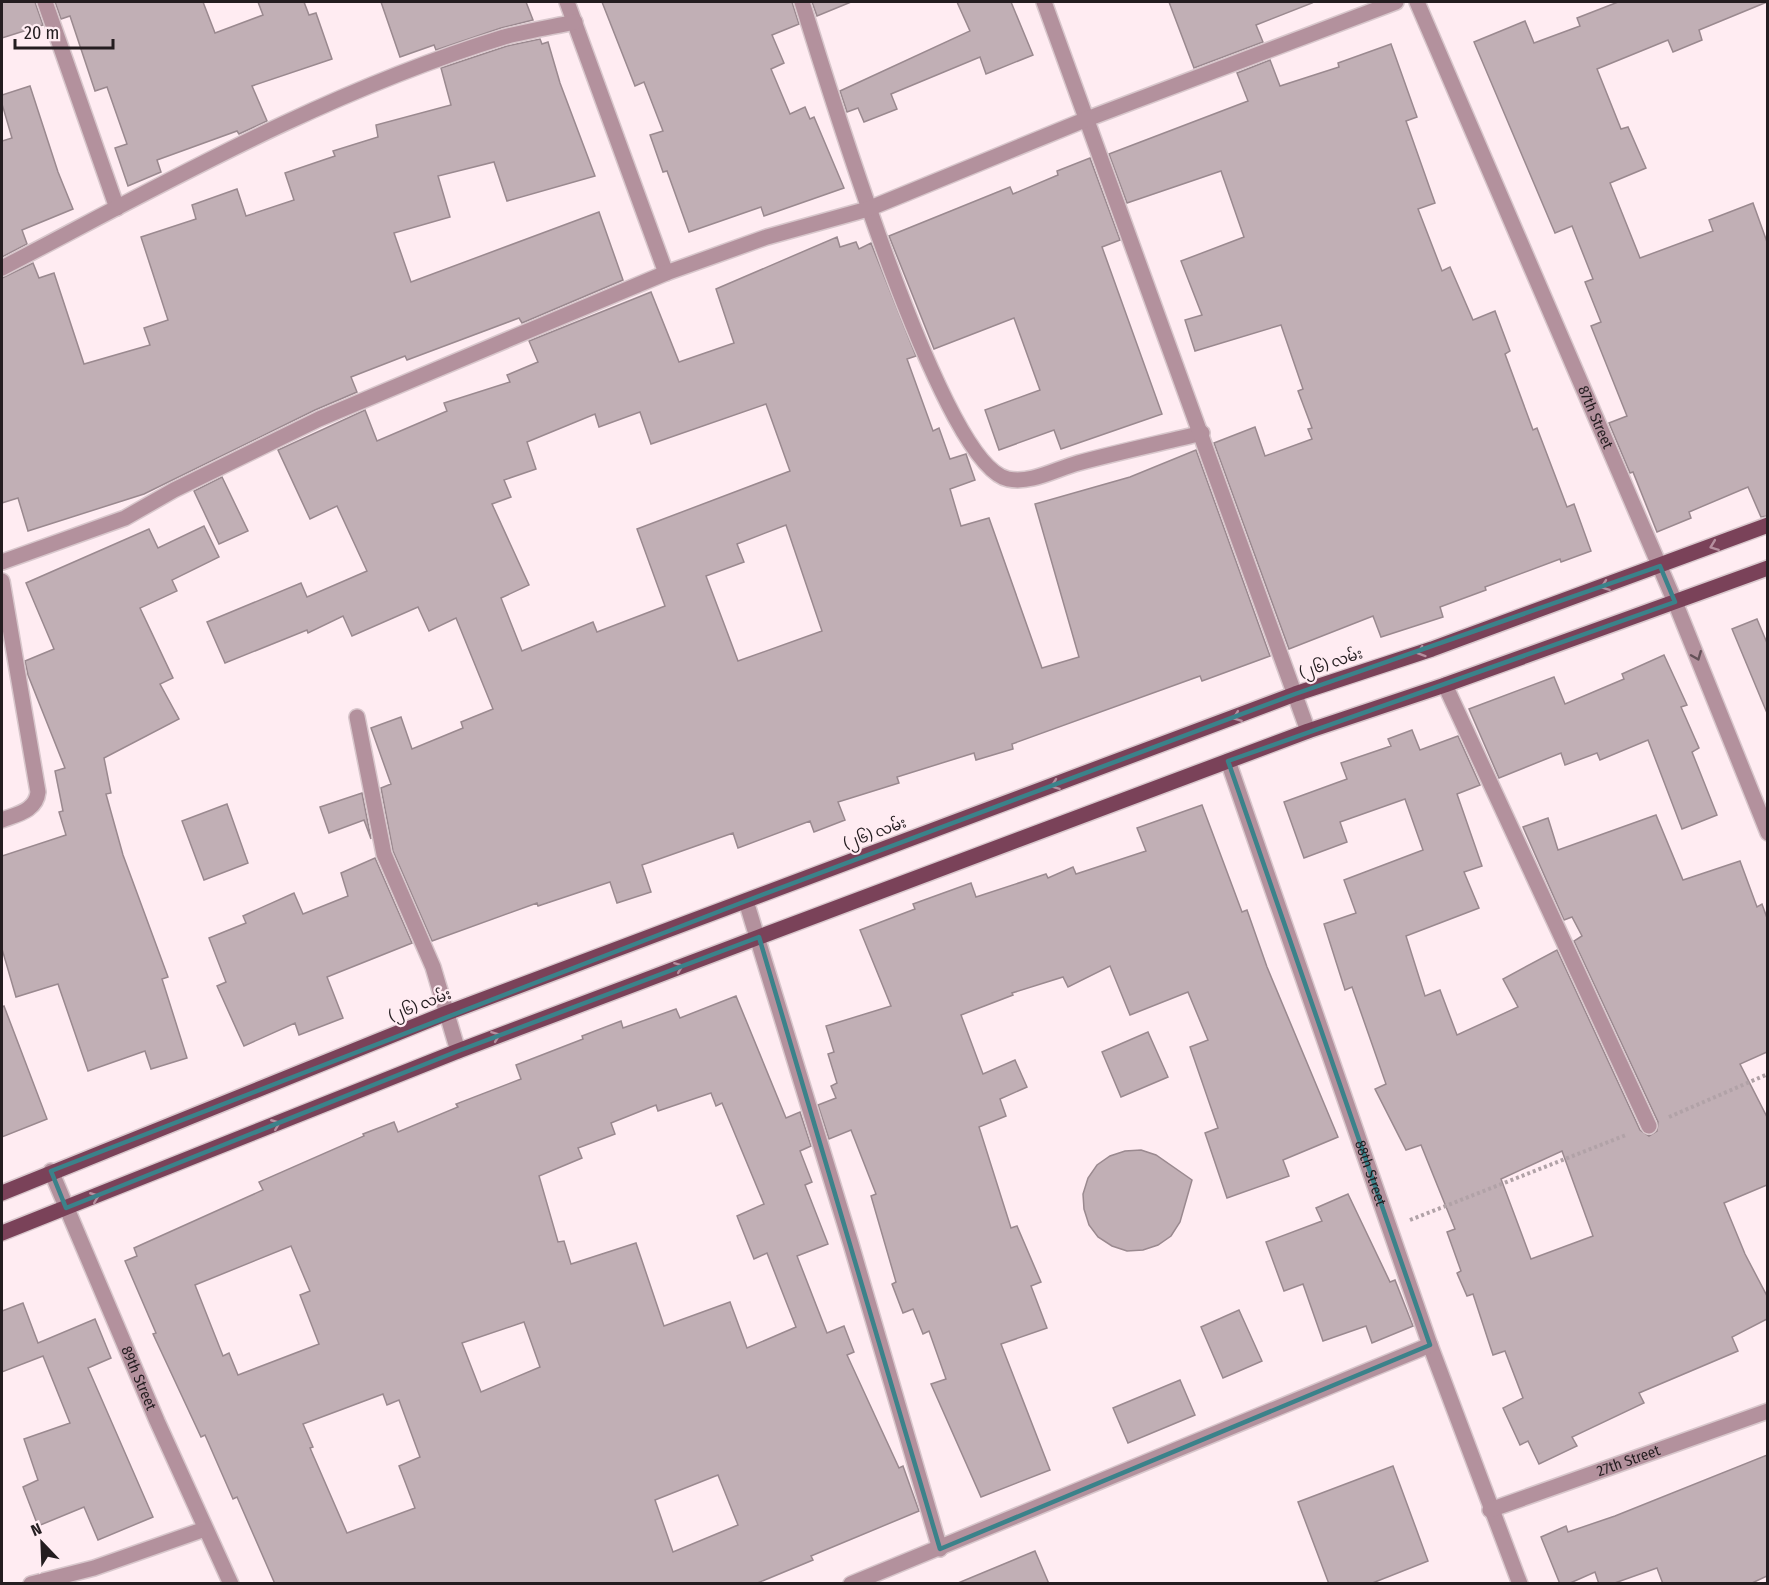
<svg xmlns="http://www.w3.org/2000/svg" width="1769" height="1585" viewBox="0 0 1769 1585" font-family="'Fira Sans Condensed','Noto Sans Myanmar',sans-serif">
  <style>
    .building { fill: #c1afb5; stroke: #9a898f; stroke-width: 1.5; fill-rule: evenodd }
    .lines { fill: none; stroke-linecap: round; stroke-linejoin: round }
    .minor-casing { stroke: #d8c7cc; stroke-width: 18 }
    .major-casing { stroke: #d8c7cc; stroke-width: 18 }
    .path { stroke: #b1a2a7; stroke-width: 4; stroke-dasharray: 3 3; stroke-linecap: butt }
    .minor { stroke: #b3919d; stroke-width: 15 }
    .major { stroke: #7a4259; stroke-width: 15 }
    .oneway { stroke: #b68e9e }
    .oneway2 { stroke: #645158 }
    .marked { fill: none; stroke: #3b828a; stroke-width: 4.5; stroke-linejoin: round }
    .labels { text-anchor: middle; stroke-width: 4.5; stroke-linejoin: round; paint-order: stroke }
    .street-label { font-size: 15px; fill: #241d20; stroke: #ffecf2 }
  </style>
  <rect width="100%" height="100%" fill="#ffecf2"/>
  <!-- building -->
  <g class="building">
    <path d="M2,2H35L43,25L2,38Z"/>
    <path d="M55,2H203L215,33L263,15L258,2H304L309,15L316,13L332,59L252,86L267,121L239,134L237,131L157,160L161,172L128,186L115,148L127,144L107,87L95,91L70,16L61,19Z"/>
    <path d="M381,2H526L533,20L501,28L436,50L434,45L400,57Z"/>
    <path d="M602,2H792L799,24L772,35L784,63L771,69L790,114L805,107L810,119L814,117L844,188L764,216L761,207L689,232L667,171L663,172L650,135L663,131L644,82L635,86Z"/>
    <path d="M812,2H851L817,16Z"/>
    <path d="M957,2H1011L1033,55L986,74L980,57L891,94L897,109L864,122L858,108L847,112L840,91L970,31Z"/>
    <path d="M1169,2H1311L1312,3L1256,25L1263,42L1194,68Z"/>
    <path d="M1618,2H1767L1699,30L1702,40L1673,52L1668,40L1597,69L1621,129L1628,127L1646,168L1610,183L1640,258L1713,231L1709,220L1753,203L1767,242V516L1761,517L1748,487L1689,512L1691,518L1657,532L1633,472L1630,473L1609,423L1627,416L1591,326L1601,322L1585,282L1593,279L1572,226L1555,233L1474,42L1525,21L1534,43L1580,26L1577,18Z"/>
    <path d="M540,39L542,44L548,42L560,83L595,176L507,201L494,162L438,176L450,217L394,233L411,282L599,212L623,280L522,323L519,318L407,360L405,356L351,377L357,392L315,410L144,494L28,531L18,498L2,503V278L33,263L39,278L54,273L84,364L150,345L144,328L168,320L141,237L196,219L192,205L237,189L246,216L294,200L285,173L335,156L333,151L378,137L376,125L451,105L441,68L507,46Z"/>
    <path d="M1391,44L1417,117L1406,121L1435,203L1418,209L1442,271L1450,267L1473,320L1495,311L1510,351L1505,354L1533,430L1537,428L1567,507L1574,504L1591,551L1561,562L1560,559L1485,587L1486,590L1440,607L1443,617L1381,637L1373,616L1289,649L1214,443L1255,427L1265,456L1312,439L1308,429L1312,428L1298,391L1303,389L1281,325L1195,351L1185,320L1202,315L1181,261L1244,237L1221,171L1127,203L1109,154L1248,101L1237,73L1270,60L1280,86L1339,67L1338,63Z"/>
    <path d="M30,86L58,172L73,209L22,230L27,244L2,257V141L12,138L2,104V95Z"/>
    <path d="M1090,158L1120,240L1102,247L1162,414L1061,449L1054,430L999,450L985,410L1040,390L1014,318L934,349L889,236L1010,187L1013,194L1058,175L1057,171Z"/>
    <path d="M837,237L840,247L856,242L859,249L871,243L916,356L907,359L933,431L939,428L950,459L966,454L975,480L950,489L961,526L989,518L1042,668L1079,657L1035,504L1130,477L1196,450L1270,656L1202,681L1200,676L1012,744L1013,749L976,760L974,753L897,777L899,783L838,802L845,820L814,832L810,821L738,848L733,833L642,865L651,892L617,903L610,882L538,906L537,903L432,941L393,851L381,788L391,784L371,728L401,717L412,749L463,728L461,722L493,709L456,618L429,631L418,607L352,636L343,616L308,633L307,630L225,663L207,622L301,583L307,597L367,571L337,506L310,519L278,450L365,410L377,441L447,411L444,403L510,382L507,375L538,362L529,341L651,292L679,362L734,343L716,289ZM766,404L790,471L637,529L665,606L597,632L593,622L522,651L501,598L529,585L492,504L511,497L504,480L536,469L527,442L595,414L599,427L640,412L651,444ZM786,525L822,631L738,661L706,576L744,562L737,544Z"/>
    <path d="M222,477L248,531L219,544L194,491Z"/>
    <path d="M204,526L219,557L172,580L177,591L140,608L173,678L160,684L179,719L104,758L111,793L106,794L123,855L168,977L162,979L187,1058L151,1069L145,1051L88,1071L58,984L16,997L2,949V856L66,835L59,812L63,811L55,771L65,768L28,675L25,661L54,649L26,583L149,529L158,548Z"/>
    <path d="M1757,619L1767,643V713L1732,629Z"/>
    <path d="M1664,655L1687,705L1681,707L1699,748L1692,752L1717,815L1682,829L1648,740L1600,760L1597,753L1565,765L1561,753L1499,778L1469,709L1554,677L1565,704L1624,679L1622,674Z"/>
    <path d="M1412,730L1420,750L1458,736L1480,785L1457,794L1482,866L1464,872L1479,908L1406,936L1425,996L1440,990L1457,1035L1518,1007L1503,979L1557,950L1640,1130L1649,1136L1657,1131L1658,1122L1574,941L1582,936L1572,917L1564,920L1523,827L1548,818L1558,850L1656,815L1683,880L1740,861L1757,907L1762,904L1767,918V1052L1740,1064L1767,1117V1185L1724,1203L1745,1254L1767,1296V1319L1732,1337L1738,1351L1639,1393L1644,1403L1572,1437L1577,1446L1539,1464L1528,1441L1520,1445L1503,1408L1523,1398L1505,1351L1493,1355L1473,1294L1467,1296L1457,1273L1461,1271L1447,1232L1455,1229L1421,1145L1406,1150L1375,1089L1386,1084L1352,987L1345,990L1324,924L1356,913L1344,880L1423,850L1405,799L1340,822L1347,842L1304,858L1284,802L1347,779L1341,763L1391,746L1388,739ZM1562,1151L1593,1236L1531,1259L1501,1179Z"/>
    <path d="M362,793L371,839L364,820L329,833L320,807Z"/>
    <path d="M227,804L248,863L204,880L182,821Z"/>
    <path d="M1202,805L1242,912L1247,910L1267,967L1338,1137L1283,1160L1289,1176L1227,1198L1205,1133L1218,1128L1190,1047L1208,1040L1188,992L1130,1015L1110,966L1068,987L1063,977L1012,993L1013,995L961,1015L983,1074L1015,1060L1027,1087L1000,1099L1006,1116L979,1127L1011,1228L1017,1226L1041,1282L1031,1286L1047,1328L1001,1344L1050,1470L981,1497L931,1384L946,1379L929,1331L923,1334L913,1309L903,1313L892,1284L896,1282L871,1196L876,1194L851,1130L829,1139L818,1105L836,1098L831,1086L837,1083L828,1054L834,1052L826,1026L891,1006L860,930L915,909L913,904L971,883L976,897L1046,874L1048,878L1073,867L1076,874L1146,851L1137,828Z"/>
    <path d="M375,858L412,943L327,977L343,1018L299,1035L295,1023L244,1046L217,986L226,982L209,938L246,923L243,916L294,893L303,914L348,896L341,873Z"/>
    <path d="M736,996L786,1118L800,1112L811,1146L800,1151L812,1182L805,1185L828,1244L797,1256L827,1333L844,1326L854,1352L847,1355L899,1468L903,1466L919,1511L811,1556L813,1560L755,1584H275L237,1497L233,1499L205,1435L201,1437L153,1334L156,1333L125,1261L137,1256L134,1248L263,1190L259,1182L364,1136L363,1134L394,1122L398,1132L458,1107L456,1104L521,1079L516,1065L583,1039L582,1036L621,1021L623,1028L676,1009L680,1018ZM711,1093L716,1106L722,1103L764,1204L737,1216L754,1259L767,1253L796,1327L747,1348L730,1302L664,1326L636,1243L571,1264L564,1241L558,1242L539,1176L582,1158L578,1148L615,1134L611,1123L656,1105L658,1111ZM291,1246L310,1291L300,1295L319,1344L238,1375L229,1353L223,1356L195,1285ZM524,1322L540,1367L481,1392L462,1343ZM383,1394L387,1405L399,1400L420,1457L399,1466L415,1508L347,1533L310,1448L313,1447L303,1424ZM718,1475L738,1525L673,1552L655,1500Z"/>
    <path d="M4,1006L47,1119L2,1137V1007Z"/>
    <path d="M1148,1032L1168,1077L1121,1097L1102,1052Z"/>
    <path d="M1141,1150L1156,1155L1192,1180L1180,1222L1171,1236L1158,1245L1143,1250L1127,1251L1112,1246L1098,1237L1089,1225L1084,1209L1083,1194L1088,1178L1097,1165L1110,1156L1125,1151Z"/>
    <path d="M1348,1194L1390,1282L1395,1280L1413,1326L1372,1343L1366,1326L1323,1341L1303,1284L1284,1291L1266,1242L1322,1221L1316,1208Z"/>
    <path d="M23,1303L38,1343L95,1319L111,1358L88,1368L153,1517L98,1540L84,1507L38,1526L23,1487L38,1480L24,1439L70,1423L43,1356L2,1372V1311Z"/>
    <path d="M1239,1310L1262,1361L1223,1378L1201,1327Z"/>
    <path d="M1180,1380L1195,1415L1128,1443L1113,1408Z"/>
    <path d="M1767,1455V1576L1750,1584H1663L1657,1568L1612,1584H1599L1595,1572L1568,1584H1560L1541,1537L1566,1526L1568,1532L1615,1516Z"/>
    <path d="M1393,1466L1428,1561L1370,1584H1329L1298,1502Z"/>
    <path d="M1035,1551L1049,1584H958V1583Z"/>
  </g>
  <g class="lines">
    <defs>
      <g id="minor">
        <path d="M45,2L117,208"/>
        <path d="M567,2L666,273"/>
        <path d="M802,2C825,75 941,465 1008,479C1031,484 1056,469 1078,463C1119,452 1161,443 1202,433"/>
        <path d="M1044,2L1308,731"/>
        <path id="s1" d="M1417,2L1675,602L1768,833"/>
        <path d="M2,268C165,183 327,91 504,37C527,31 551,27 575,22"/>
        <path d="M2,562L125,518L174,490L319,419L666,273L767,237L868,209L1087,119L1396,2"/>
        <path d="M2,581L38,792C36,811 17,814 2,820"/>
        <path d="M1445,685L1649,1126"/>
        <path d="M357,717L384,854L433,967L458,1051"/>
        <path id="s2" d="M1228,761L1430,1345L1520,1584"/>
        <path d="M746,901L851,1244L940,1549"/>
        <path id="s3" d="M51,1171L157,1421L231,1584"/>
        <path id="s4" d="M1490,1510L1768,1411"/>
        <path d="M31,1584L94,1568L205,1529"/>
        <path d="M851,1584L1430,1345"/>
      </g>
      <g id="major">
        <path d="M2,1193L447,1013L1295,694L1432,649L1768,525"/>
        <path d="M2,1233L458,1051L759,937L1308,731L1445,685L1768,568"/>
      </g>
    </defs>
    <!-- minor casing -->
    <use href="#minor" class="minor-casing"/>
    <!-- major casing -->
    <use href="#major" class="major-casing"/>
    <!-- path -->
    <g class="path">
      <path d="M1669,1117L1768,1074"/>
      <path d="M1410,1220L1626,1135"/>
    </g>
    <!-- minor -->
    <use href="#minor" class="minor"/>
    <!-- major -->
    <use href="#major" class="major"/>
  </g>
  <!-- one-way arrows -->
  <defs><path id="oneway-chevron" d="M-2-3.5L2.5 0L-2 3.5" fill="none" stroke-width="1.6" stroke-linecap="round" stroke-linejoin="round" transform="scale(1.5)"/></defs>
  <g class="oneway">
    <use href="#oneway-chevron" transform="translate(1714 546) rotate(159)"/>
    <use href="#oneway-chevron" transform="translate(1605 586) rotate(160)"/>
    <use href="#oneway-chevron" transform="translate(1421 652) rotate(162)"/>
    <use href="#oneway-chevron" transform="translate(1237 717) rotate(159)"/>
    <use href="#oneway-chevron" transform="translate(1055 785) rotate(160)"/>
    <use href="#oneway-chevron" transform="translate(679 967) rotate(-21)"/>
    <use href="#oneway-chevron" transform="translate(496 1036) rotate(-21)"/>
    <use href="#oneway-chevron" transform="translate(276 1124) rotate(-22)"/>
    <use href="#oneway-chevron" transform="translate(95 1197) rotate(-22)"/>
  </g>
  <use class="oneway2" href="#oneway-chevron" transform="translate(1697 656) rotate(68)"/>
  <!-- marked area -->
  <path class="marked" d="M1660,566L1675,602L1228,761L1430,1345L940,1549L759,937L458,1051L66,1208L51,1171L746,901L1295,694Z"/>
  <g class="labels">
    <!-- street labels -->
    <g class="street-label">
      <text dy="5" stroke="none"><textPath href="#s1" startOffset="452">87th Street</textPath></text>
      <text transform="translate(1331 663) rotate(-18)" y="5">(၂၆) လမ်း</text>
      <text transform="translate(875 833) rotate(-20)" y="5">(၂၆) လမ်း</text>
      <text transform="translate(420 1005) rotate(-21)" y="5">(၂၆) လမ်း</text>
      <text dy="5" stroke="none"><textPath href="#s2" startOffset="436">88th Street</textPath></text>
      <text dy="5" stroke="none"><textPath href="#s3" startOffset="225">89th Street</textPath></text>
      <text dy="5" stroke="none"><textPath href="#s4" startOffset="147">27th Street</textPath></text>
    </g>
  </g>
  <!-- border -->
  <rect width="1769" height="1585" fill="none" stroke="#241d20" stroke-width="6"/>
  <!-- north arrow -->
  <g transform="translate(42 1543) rotate(337)" stroke="#ffecf2" stroke-width="4.5" paint-order="stroke">
  <path d="M0-4.5L10 22L0 15L-10 22Z" fill="#241d20"/>
  <text y="-9" font-size="16" font-weight="bold" text-anchor="middle" fill="#241d20">N</text>
  </g>
  <!-- scale -->
  <path d="M15 39v9h98v-9" fill="none" stroke="#241d20" stroke-width="3"/>
  <text x="24" y="39" font-size="18" fill="#241d20" stroke="#ffecf2" stroke-width="4.5" paint-order="stroke">20 m</text>
</svg>
